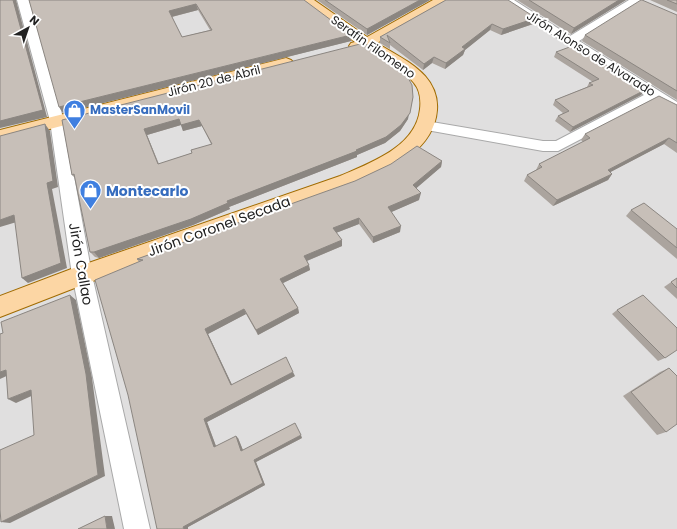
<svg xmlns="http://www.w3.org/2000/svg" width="677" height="529" viewBox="0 0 677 529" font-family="Poppins,sans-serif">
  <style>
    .residential { fill: #e0dfdf }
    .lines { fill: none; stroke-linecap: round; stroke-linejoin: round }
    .minor-casing { stroke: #a9a9a9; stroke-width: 2 }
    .major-casing { stroke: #a06b00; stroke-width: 2 }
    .minor { fill: #fff; fill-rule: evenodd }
    .major { fill: #fcd6a4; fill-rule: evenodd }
    .wall { fill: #aba49e; fill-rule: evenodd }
    .shaded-wall { fill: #8b8681 }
    .building { fill: #c7bfb8; stroke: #8b8681; fill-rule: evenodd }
    .labels { text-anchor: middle; stroke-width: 4; stroke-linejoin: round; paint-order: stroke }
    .far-street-label { font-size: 12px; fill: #222; stroke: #fff }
    .far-shop-label { font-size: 12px; font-weight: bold; fill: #366cbe; stroke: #fff; text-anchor: start }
    .shop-label { font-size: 14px; font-weight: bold; fill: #366cbe; stroke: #fff; text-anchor: start }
    .street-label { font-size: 14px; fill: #222; stroke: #fff }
  </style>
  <rect width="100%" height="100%" fill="#f2efe9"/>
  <!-- residential -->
  <rect class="residential" x="0" y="0" width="677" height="529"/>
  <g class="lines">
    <defs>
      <g id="minor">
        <path d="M17,0H29L64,121L92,275L150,529H124L72,275L50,121Z"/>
        <path d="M500,0H514L570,36L629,0H643L579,41L677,102V113L654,101L558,151H543L421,129L419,126L421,123L426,121L543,141H556L644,95Z"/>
      </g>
      <g id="major">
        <path d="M299,0H314L367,37L433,0H448L447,3L377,43C393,53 412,62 425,76C433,85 438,97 437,110C434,152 387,171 354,186L90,282L0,317V296L74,268L340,176C370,163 416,147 420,109C421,101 420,90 414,83C402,68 381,58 365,48L356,50L351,49L349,46L351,43L355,42Z"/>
        <path d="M286,58L291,60L294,63L291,66L0,142V130Z"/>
      </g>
    </defs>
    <!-- minor casing -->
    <use href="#minor" class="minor-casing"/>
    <!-- major casing -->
    <use href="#major" class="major-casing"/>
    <!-- minor -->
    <use href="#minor" class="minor"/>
    <!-- major -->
    <use href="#major" class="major"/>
  </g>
  <!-- wall -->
  <g class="wall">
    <path d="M29,0H304L351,41L63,113ZM198,10L210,30L182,37L172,17Z"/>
    <path d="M317,0H430L367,35Z"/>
    <path d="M446,0L533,24L501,35L490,30L465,50L463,55L445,69L432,63L423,70L390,45V49L380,43V37Z"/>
    <path d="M517,0H626L571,34Z"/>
    <path d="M650,0H677V12Z"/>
    <path d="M677,15V100L582,41L585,35Z"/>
    <path d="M556,52L641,95L570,132L555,121L558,116L563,113L553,105L555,100L587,87L589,83L593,82L554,57Z"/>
    <path d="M677,105V153L664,144L610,172L612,174L608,180L553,206L524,181L527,175L536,170L539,164L583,142L581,140L585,134Z"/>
    <path d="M408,119L400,131L385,143L357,155V157L229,207L230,209L193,225L99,258L95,257L90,252L75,178L72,175L62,120ZM181,125L183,131L202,126L211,144L192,153L159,164L147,135Z"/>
    <path d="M442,161L441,167L416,188L419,200L391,212L400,232L373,243L359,224L336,233L342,246L307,261L310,270L283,283L298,308L299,313L258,335L246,314L208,334L232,385L295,376L207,422L216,446L238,438L243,450L302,438L256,462L265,485L188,527L157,529L139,262L137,259Z"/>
    <path d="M631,210L677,229V259L626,216Z"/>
    <path d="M677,278V299L664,287Z"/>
    <path d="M617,310L665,358L658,361L612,314Z"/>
    <path d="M669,368L666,432L657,435L623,396L660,372Z"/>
  </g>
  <!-- shaded-wall -->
  <g class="shaded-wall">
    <path d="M13,0H16L47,117L0,128V121Z"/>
    <path d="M420,0H430L367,35V29Z"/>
    <path d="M619,0H626L571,34L574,28Z"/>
    <path d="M196,4L198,10L171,17L169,11Z"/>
    <path d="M536,18L533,24L501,35L503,29Z"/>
    <path d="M492,24L490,30L465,50L463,55L445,69L446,63L462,47Z"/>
    <path d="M351,35V41L63,113L59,107Z"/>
    <path d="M434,57L432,63L423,70L424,64Z"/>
    <path d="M645,90L641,95L570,132L573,127Z"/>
    <path d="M413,97L408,119L400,131L385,143L357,155V157L229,207L230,209L193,225L99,258L94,252L227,201L356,150Z"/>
    <path d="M179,119L199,120L202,126L183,131L181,125L147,135L161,170L144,129Z"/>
    <path d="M45,124L50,131L58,187L52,189L67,268L28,283L22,278Z"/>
    <path d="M669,138L664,144L603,176L608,170Z"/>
    <path d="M442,161L441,167L412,192L413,185Z"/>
    <path d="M612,174L608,180L553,206L557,200Z"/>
    <path d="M421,193L419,200L387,214L388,207Z"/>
    <path d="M14,215L20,221L0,227V220Z"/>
    <path d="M359,218V224L333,234V228Z"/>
    <path d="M401,226L400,232L373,243V237Z"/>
    <path d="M342,240V246L304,262V256Z"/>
    <path d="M309,265L310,270L281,284L280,279Z"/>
    <path d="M70,295L76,300L92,378L105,476L10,523L1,522L98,475Z"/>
    <path d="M298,308L299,313L258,335L256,330Z"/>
    <path d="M244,309L246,314L208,334L234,389L231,385L205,329Z"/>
    <path d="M6,370L13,373L0,379V372Z"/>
    <path d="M293,372L295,376L207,422L217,449L214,447L204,419Z"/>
    <path d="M31,390L38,393L16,403L8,399Z"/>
    <path d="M301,435L302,438L256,462L265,485L188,527V529H184L183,527L254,460Z"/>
    <path d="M236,436L238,438L244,453L241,451Z"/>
    <path d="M105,516H112L115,529H107Z"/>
  </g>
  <!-- building -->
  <g class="building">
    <path d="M0,0H13L43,110L0,121Z"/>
    <path d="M29,0H304L351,35L59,107ZM196,4L212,30L182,37L169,11Z"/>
    <path d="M325,0H420L367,29Z"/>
    <path d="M446,0H508L536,18L503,29L492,24L462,47L465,49L446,63L434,57L424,64L387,35L390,43L380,37Z"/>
    <path d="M529,0H619L574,28Z"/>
    <path d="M641,0H642L677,15V91L585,35Z"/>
    <path d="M667,0H677V4Z"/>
    <path d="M364,43L402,67L412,85L413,97L410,113L401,125L386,137L356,150L357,151L227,201L228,203L191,219L94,252H90L74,174L72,175L62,120ZM179,119L181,125L199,120L212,144L191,150L192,153L158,164L144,129Z"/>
    <path d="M575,45L645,90L573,127L558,116L569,111L555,100L593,85L589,83L599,79L556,52Z"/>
    <path d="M659,96L677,105V143L669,138L608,170L612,174L557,200L527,175L542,167L539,164L590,138L585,134Z"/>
    <path d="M45,124L53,181L47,183L61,263L22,278L14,215L0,220V136Z"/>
    <path d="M417,146L442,161L413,185L421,193L388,207L401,226L373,237L359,218L333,228L342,240L304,256L309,265L280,279L298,308L256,330L244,309L205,329L231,385L286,357L293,372L204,419L214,447L236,436L241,451L295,423L301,435L254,460L263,483L183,527L184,529H157L128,395L95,280L143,260L137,259L355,181L391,164Z"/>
    <path d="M644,203L677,229V248L631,210Z"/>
    <path d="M677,278V288L671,282Z"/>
    <path d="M70,295L86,374L98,475L1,522L0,510V450L34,435L31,390L8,399L6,370L0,372V334L3,333L1,322Z"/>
    <path d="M643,295L677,328V350L665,358L617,310Z"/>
    <path d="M669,368L677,376V424L666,432L631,392Z"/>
    <path d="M105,516L107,529H78Z"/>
  </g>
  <!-- icons -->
  <defs>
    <symbol id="shop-pin" viewBox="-11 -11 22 30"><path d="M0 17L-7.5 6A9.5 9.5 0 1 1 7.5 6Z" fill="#3f7fe0" stroke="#fff"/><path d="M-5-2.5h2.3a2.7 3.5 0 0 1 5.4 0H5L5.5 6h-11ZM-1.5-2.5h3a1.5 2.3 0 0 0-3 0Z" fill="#fff"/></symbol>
  </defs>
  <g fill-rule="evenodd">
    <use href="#shop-pin" x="62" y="98" width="25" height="34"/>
    <use href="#shop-pin" x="78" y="178" width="25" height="34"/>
  </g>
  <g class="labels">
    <!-- far-street labels -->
    <g class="far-street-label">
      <text transform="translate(373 47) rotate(35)" y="4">Serafin Filomeno</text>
      <text transform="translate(591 54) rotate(32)" y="4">Jirón Alonso de Alvarado</text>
      <text transform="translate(214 81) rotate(-14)" y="4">Jirón 20 de Abril</text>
    </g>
    <!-- far-shop labels -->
    <g class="far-shop-label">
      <text x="90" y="114">MasterSanMovil</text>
    </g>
    <!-- shop labels -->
    <g class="shop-label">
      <text x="106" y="196">Montecarlo</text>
    </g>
    <!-- street labels -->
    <g class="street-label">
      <text transform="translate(219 226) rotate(-20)" y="5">Jirón Coronel Secada</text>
      <text transform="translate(81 264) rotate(80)" y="5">Jirón Callao</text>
    </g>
  </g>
  <!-- north arrow -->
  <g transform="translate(28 28) rotate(40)" stroke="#ffffff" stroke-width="3" paint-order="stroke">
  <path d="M0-3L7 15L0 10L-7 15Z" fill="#222222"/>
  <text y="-6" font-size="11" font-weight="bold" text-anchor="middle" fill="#222222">N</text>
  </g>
</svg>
